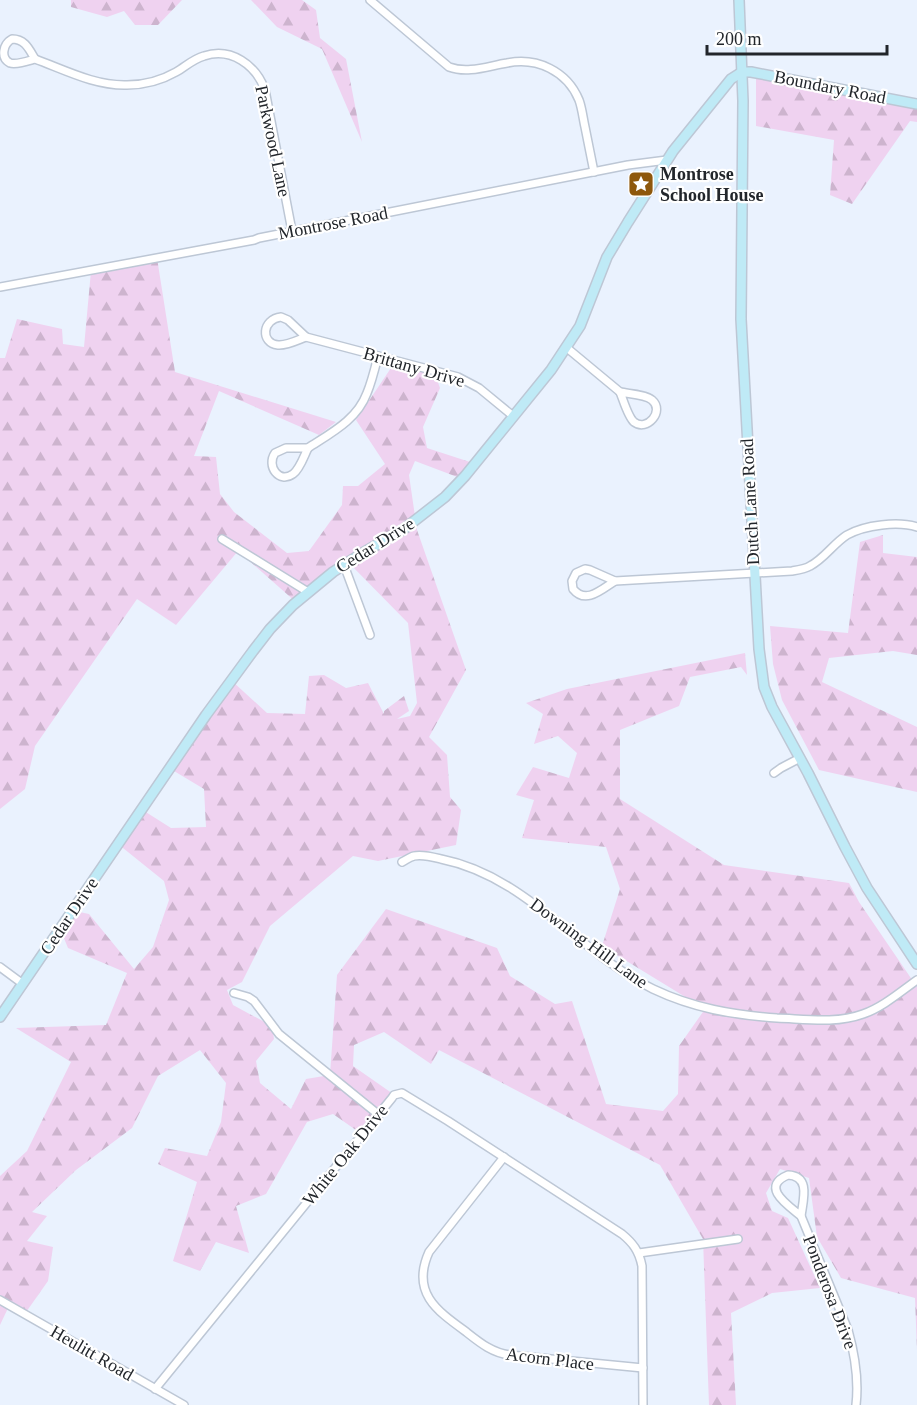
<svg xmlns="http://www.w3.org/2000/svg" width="917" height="1405" viewBox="0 0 917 1405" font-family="'Times New Roman',serif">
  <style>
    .forest { fill: url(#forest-firs) }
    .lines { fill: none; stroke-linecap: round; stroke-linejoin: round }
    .street-casing { stroke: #bdc7d5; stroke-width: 10 }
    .secondary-casing { stroke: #bdc7d5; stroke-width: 12 }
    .street { stroke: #fff; stroke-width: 7 }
    .secondary { stroke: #bfeaf6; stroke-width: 9 }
    .labels { text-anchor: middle; stroke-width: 4.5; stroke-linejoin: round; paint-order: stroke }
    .street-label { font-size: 18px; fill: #22262b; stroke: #fff }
    .poi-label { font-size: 18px; font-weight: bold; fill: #22262b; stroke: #fff; text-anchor: start }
  </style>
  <defs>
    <pattern id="forest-firs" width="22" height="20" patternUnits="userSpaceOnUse" patternTransform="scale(1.5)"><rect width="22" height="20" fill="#efd2f0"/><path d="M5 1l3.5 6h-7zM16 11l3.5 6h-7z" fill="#cdb4ce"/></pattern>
  </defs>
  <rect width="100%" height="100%" fill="#eaf2fe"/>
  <!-- forest -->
  <g class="forest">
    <path d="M71,0H182L158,25H135L124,11L107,17L71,7Z"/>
    <path d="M251,0H302L316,10L320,38L346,59L362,142L322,49L277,27Z"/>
    <path d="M756,78L830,88L917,105V122L910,121L852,204L830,195L834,140L756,126Z"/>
    <path d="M157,258L175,372L336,422L319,435L219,391L194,456L216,457L220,494L234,512L287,553L309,551L342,505L343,486H358L385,464L356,420L393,365L435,374L440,388L423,427L427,448L473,463L460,478L415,461L409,475L417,530L466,670L429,737L447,755L450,797L461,810L456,845L378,861L353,856L270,926L242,982L227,990L233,1005L272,1026L274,1039L256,1061L260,1083L291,1109L306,1079L330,1075L337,975L386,909L497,948L510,976L555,1004L572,1001L606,1104L663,1111L678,1094L679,1046L705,1009L602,946L620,889L606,847L522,838L534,800L516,795L533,767L569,778L577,753L558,736L534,744L543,714L526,703L567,689L745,653L747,675L741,667L690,677L679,706L620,730V799L724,865L849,883L859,902L917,987V1350L915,1298L841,1278L817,1237L809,1178L780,1169L766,1193L772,1211L788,1218L820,1288L772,1293L731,1313L736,1405H709L703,1239L660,1165L439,1050L431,1064L384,1032L354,1045L353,1066L396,1096L363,1135L333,1114L307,1122L266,1194L236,1206L249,1253L216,1242L200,1271L173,1261L197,1182L158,1164L165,1148L207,1156L221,1122L226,1083L200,1050L158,1076L132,1128L76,1170L32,1212L47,1216L27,1241L53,1247L48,1281L24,1315L9,1306L0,1325V1176L27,1151L71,1062L16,1028L106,1025L127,973L68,948L61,931L75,911L89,914L134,969L153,947L169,900L164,881L118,844L141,809L171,828L206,827L204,789L169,768L232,681L267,713L305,714L309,676L324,675L346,688L368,683L384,714V711L404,696L409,711L397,719L410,716L417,703L408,623L348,562L297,603L238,551L176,625L137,599L35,746L25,789L0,809V358H5L17,319L62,329L63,344L84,347L91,271Z"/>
    <path d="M883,535V553L917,557V655L893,651L829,658L822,682L917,727V792L819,770L782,700L773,664L770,626L848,633L860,542Z"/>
  </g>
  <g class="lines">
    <defs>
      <g id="street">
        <path d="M370,0L449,67C468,74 488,66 507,63C537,57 567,71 579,100C582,108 583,118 585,127C588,142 591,157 594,172"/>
        <path d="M12,39C25,39 29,49 35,59C28,61 17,65 10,63C0,58 3,44 12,39Z"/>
        <path d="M35,59C65,70 95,86 127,85C144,85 162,80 176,72C185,67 193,59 204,56C231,47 256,65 265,90L292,231"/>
        <path d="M0,287L254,240L259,238L628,165L667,160"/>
        <path d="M281,317L288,320L306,337C298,340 286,346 278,345C260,343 262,319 281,317Z"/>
        <path d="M306,337L458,377L479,388L513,416"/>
        <path d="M567,348L620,392"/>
        <path d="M620,392C629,394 645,394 652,400C665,411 647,432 634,422C628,417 623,399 620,392Z"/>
        <path d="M286,448H308C304,456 300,469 293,474C279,484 266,466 275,453Z"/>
        <path d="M308,448C331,433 357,420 367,393C372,381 375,368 378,356"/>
        <path d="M222,539L308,592"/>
        <path d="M344,565L370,635"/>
        <path d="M585,569L590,570L615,581C602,589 586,605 573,589L572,581L576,573Z"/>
        <path d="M615,581L792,571C798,570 805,569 810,566C824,559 834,543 847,535C865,525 898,521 917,527"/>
        <path d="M774,773L781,768L800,758"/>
        <path d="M402,862C406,860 410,857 414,856C422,854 433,857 441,859C526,876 578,952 653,989C693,1008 733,1015 777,1018C805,1019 836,1024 863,1014C883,1007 900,992 917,980"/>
        <path d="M0,967L23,984"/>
        <path d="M234,993L248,997L254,1001L279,1034L379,1115"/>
        <path d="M504,1157L429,1252C411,1292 436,1310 465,1331C479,1342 492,1353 510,1355L643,1368"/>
        <path d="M788,1175C811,1176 803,1200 801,1216C789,1206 759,1187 788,1175Z"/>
        <path d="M801,1216L848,1330C855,1355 859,1379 856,1405"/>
        <path d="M639,1253L738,1239"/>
        <path d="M0,1300L184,1405"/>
        <path d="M155,1389L392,1098L394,1095L402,1093L448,1121L622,1234C633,1243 639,1251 642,1266L643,1405"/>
      </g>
      <g id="secondary">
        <path d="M739,0L743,101L741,319L759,649L764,687L772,707L808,773L845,847L867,888L917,964"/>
        <path d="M0,1017L206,715L253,651L270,629L293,605L333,572L361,554L404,529L445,497L465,476L551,370L580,326L607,257L628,222L673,151L731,79L742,72H751L917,104"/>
      </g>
    </defs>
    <!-- street casing -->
    <use href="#street" class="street-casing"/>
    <!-- secondary casing -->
    <use href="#secondary" class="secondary-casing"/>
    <!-- street -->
    <use href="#street" class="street"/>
    <!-- secondary -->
    <use href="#secondary" class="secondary"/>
  </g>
  <!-- icons -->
  <defs>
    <symbol id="sight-square" viewBox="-11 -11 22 22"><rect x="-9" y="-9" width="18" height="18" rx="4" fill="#8e580c" stroke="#fff"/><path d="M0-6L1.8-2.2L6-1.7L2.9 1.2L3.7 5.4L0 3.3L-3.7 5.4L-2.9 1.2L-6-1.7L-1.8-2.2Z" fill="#fff"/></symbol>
  </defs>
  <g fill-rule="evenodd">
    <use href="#sight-square" x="626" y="169" width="30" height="30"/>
  </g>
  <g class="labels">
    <!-- street labels -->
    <g class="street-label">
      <text transform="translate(830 87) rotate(11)" y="6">Boundary Road</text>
      <text transform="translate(273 141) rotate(78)" y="6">Parkwood Lane</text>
      <text transform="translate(333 223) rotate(-11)" y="6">Montrose Road</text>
      <text transform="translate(414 367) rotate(16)" y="6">Brittany Drive</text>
      <text transform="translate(750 502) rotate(-93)" y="6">Dutch Lane Road</text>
      <text transform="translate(375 545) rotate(-32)" y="6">Cedar Drive</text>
      <text transform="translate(69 916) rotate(-56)" y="6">Cedar Drive</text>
      <text transform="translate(589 943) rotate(36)" y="6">Downing Hill Lane</text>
      <text transform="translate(345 1155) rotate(-51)" y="6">White Oak Drive</text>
      <text transform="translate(830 1292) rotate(69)" y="6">Ponderosa Drive</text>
      <text transform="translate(92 1353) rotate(30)" y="6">Heulitt Road</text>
      <text transform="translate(550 1359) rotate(7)" y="6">Acorn Place</text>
    </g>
    <!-- poi labels -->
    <g class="poi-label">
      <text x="660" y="180">Montrose<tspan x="660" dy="21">School House</tspan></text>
    </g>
  </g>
  <!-- scale -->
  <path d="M707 45v9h180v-9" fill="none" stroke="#22262b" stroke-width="3"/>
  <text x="716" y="45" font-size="18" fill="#22262b" stroke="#ffffff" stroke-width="4.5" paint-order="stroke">200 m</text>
</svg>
